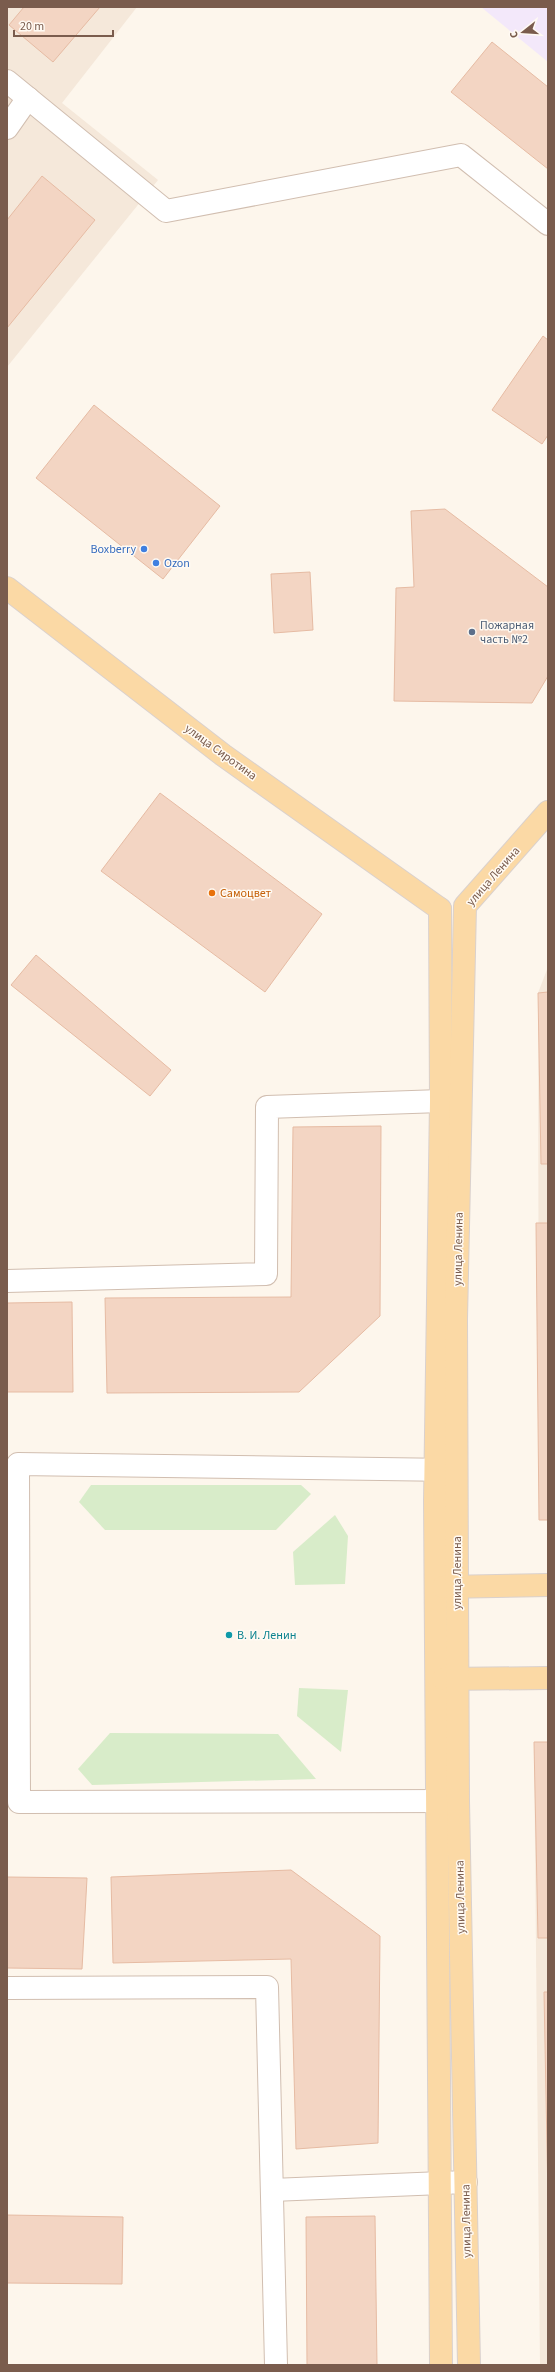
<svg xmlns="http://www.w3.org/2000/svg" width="555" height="2372" viewBox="0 0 555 2372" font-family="'Source Sans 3',sans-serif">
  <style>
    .residential { fill: #f5e8da }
    .education { fill: #f3e8fa }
    .green { fill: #d8ecc9 }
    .building { fill: #f3d5c3; stroke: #e6bba3 }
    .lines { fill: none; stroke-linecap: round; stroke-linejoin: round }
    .minor-casing { stroke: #d1beb0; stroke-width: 24 }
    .major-casing { stroke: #dad1cd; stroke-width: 24 }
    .minor { stroke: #fff; stroke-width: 22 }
    .major { stroke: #fbd9a5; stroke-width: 22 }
    .shop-dot { fill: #3f7fe0; stroke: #fffaf3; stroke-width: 1.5 }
    .service-dot { fill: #5c6f8a; stroke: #fffaf3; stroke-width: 1.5 }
    .food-dot { fill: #e8710a; stroke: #fffaf3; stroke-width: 1.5 }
    .culture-dot { fill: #0f9aa8; stroke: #fffaf3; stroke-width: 1.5 }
    .labels { text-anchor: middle; stroke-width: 3; stroke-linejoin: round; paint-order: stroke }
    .shop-label { font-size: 12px; fill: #366cbe; stroke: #fffaf3; text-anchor: end }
    .service-label { font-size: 12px; fill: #4e5e75; stroke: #fffaf3; text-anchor: start }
    .street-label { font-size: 12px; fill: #7a5c4d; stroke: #fffaf3 }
    .food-label { font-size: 12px; fill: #c56008; stroke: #fffaf3; text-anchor: start }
    .culture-label { font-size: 12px; fill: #0d838f; stroke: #fffaf3; text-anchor: start }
  </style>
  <rect width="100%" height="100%" fill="#fdf6ec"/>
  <!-- residential -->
  <g class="residential">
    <path d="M7,7H137L62,103L158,180L7,367Z"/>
    <path d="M548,967V1520H539L538,993Z"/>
    <path d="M534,1742H548V2365H540Z"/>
  </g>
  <!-- education -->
  <path class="education" d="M481,7H548V62Z"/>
  <!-- green -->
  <g class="green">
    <path d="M91,1485H301L311,1494L276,1530H105L79,1502Z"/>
    <path d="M335,1515L348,1536L345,1584L295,1585L293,1552Z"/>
    <path d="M299,1688L348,1690L341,1752L297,1716Z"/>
    <path d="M110,1733L278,1734L316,1779L92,1785L78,1769Z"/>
  </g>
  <!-- building -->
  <g class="building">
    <path d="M24,7H100L53,62L9,25Z"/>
    <path d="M492,42L548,87V169L451,92Z"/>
    <path d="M42,176L95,220L7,328V220Z"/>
    <path d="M543,336L548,340V435L542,444L492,410Z"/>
    <path d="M94,405L220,506L163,579L36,478Z"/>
    <path d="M445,509L548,587V676L532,703L394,701L396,588L414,587L411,511Z"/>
    <path d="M310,572L313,630L274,633L271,574Z"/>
    <path d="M160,793L322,914L265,992L101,871Z"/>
    <path d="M36,955L171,1070L150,1096L11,985Z"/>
    <path d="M548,992V1164H541L538,993Z"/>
    <path d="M381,1126L380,1316L299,1392L107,1393L105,1298L291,1297L293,1127Z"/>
    <path d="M536,1223H548V1520H539Z"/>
    <path d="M72,1302L73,1392H7V1303Z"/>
    <path d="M534,1742H548V1938H538Z"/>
    <path d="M291,1870L380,1936L378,2143L296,2149L291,1959L113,1963L111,1877Z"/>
    <path d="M7,1877L87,1878L82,1969L7,1968Z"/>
    <path d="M544,1992H548V2199Z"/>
    <path d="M7,2215L123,2217L122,2284L7,2283Z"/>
    <path d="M375,2216L377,2365H307L306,2217Z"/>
  </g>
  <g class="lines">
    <defs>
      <g id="minor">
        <path d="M7,81L166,211L461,155L548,224"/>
        <path d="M7,128L28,98"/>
        <path d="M7,1281L266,1274L267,1107L441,1101"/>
        <path d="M453,1470L18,1464L19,1802L456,1801"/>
        <path d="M7,1988L267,1987L276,2365"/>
        <path d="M272,2190L466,2182"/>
      </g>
      <g id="major">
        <path d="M7,588L223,755L440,909"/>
        <path d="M440,909L441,1101L435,1501L441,2365"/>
        <path d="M443,1587L548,1585"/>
        <path d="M443,1679L548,1678"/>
        <path d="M469,2365L458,1801L457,1586L456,1319L465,906L548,812"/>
      </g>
    </defs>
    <!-- minor casing -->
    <use href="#minor" class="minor-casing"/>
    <!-- major casing -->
    <use href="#major" class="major-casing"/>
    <!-- minor -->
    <use href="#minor" class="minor"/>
    <!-- major -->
    <use href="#major" class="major"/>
  </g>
  <!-- markers -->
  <g class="shop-dot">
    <circle cx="144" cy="549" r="4"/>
    <circle cx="156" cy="563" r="4"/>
  </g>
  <circle class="service-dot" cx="472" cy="632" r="4"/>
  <circle class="food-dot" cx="212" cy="893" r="4"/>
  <circle class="culture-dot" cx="229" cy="1635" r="4"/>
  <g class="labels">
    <!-- shop labels -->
    <g class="shop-label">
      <text x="136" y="553">Boxberry</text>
      <text x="164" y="567" text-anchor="start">Ozon</text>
    </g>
    <!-- service labels -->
    <g class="service-label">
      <text x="480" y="629">Пожарная<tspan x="480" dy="14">часть №2</tspan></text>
    </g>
    <!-- street labels -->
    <g class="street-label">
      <text transform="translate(221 752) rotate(36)" y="4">улица Сиротина</text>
      <text transform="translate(493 876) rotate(-49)" y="4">улица Ленина</text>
      <text transform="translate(458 1249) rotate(-89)" y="4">улица Ленина</text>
      <text transform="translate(457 1573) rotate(-90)" y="4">улица Ленина</text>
      <text transform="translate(460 1897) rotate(-91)" y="4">улица Ленина</text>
      <text transform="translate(466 2221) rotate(-91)" y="4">улица Ленина</text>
    </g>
    <!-- food labels -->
    <g class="food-label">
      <text x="220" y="897">Самоцвет</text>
    </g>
    <!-- culture labels -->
    <g class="culture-label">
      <text x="237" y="1639">В. И. Ленин</text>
    </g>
  </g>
  <!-- border -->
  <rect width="555" height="2372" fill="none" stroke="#7a5c4d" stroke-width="16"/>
  <!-- north arrow -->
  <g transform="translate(523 32) rotate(253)" stroke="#fffaf3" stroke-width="3" paint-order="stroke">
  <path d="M0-3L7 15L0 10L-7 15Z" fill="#7a5c4d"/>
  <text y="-6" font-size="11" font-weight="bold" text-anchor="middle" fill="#7a5c4d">С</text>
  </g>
  <!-- scale -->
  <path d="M14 30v6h99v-6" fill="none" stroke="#7a5c4d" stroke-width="2"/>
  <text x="20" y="30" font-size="12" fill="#7a5c4d" stroke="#fffaf3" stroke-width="3" paint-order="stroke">20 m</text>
</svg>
